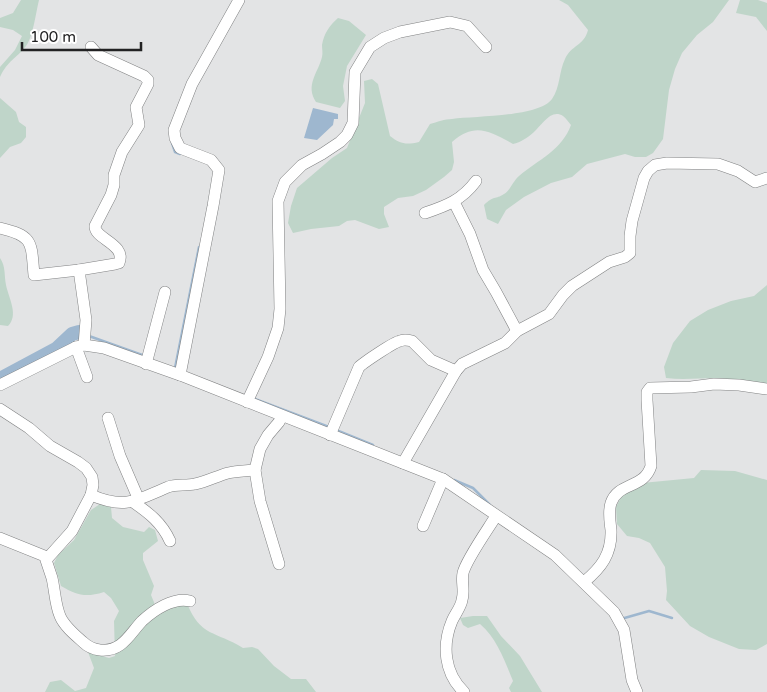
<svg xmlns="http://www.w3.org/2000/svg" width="767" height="692" viewBox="0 0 767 692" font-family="'Varela Round',sans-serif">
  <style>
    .green { fill: #bfd5c9 }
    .water { fill: #9eb7cf }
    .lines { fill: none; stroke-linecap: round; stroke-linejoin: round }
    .stream { stroke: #9eb7cf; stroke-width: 2.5 }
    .river { stroke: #9eb7cf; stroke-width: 14 }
    .minor-casing { stroke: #818283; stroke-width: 12 }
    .minor { stroke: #fff; stroke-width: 11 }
  </style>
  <rect width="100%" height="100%" fill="#e3e4e5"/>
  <!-- green -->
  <g class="green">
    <path d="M21,0H39C36,12 33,37 26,46C16,59 8,60 0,77V67L15,50L22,36L13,30L0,27V18L13,13Z"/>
    <path d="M559,0H729L713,22L697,35L682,53L675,69L669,90L663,139L653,153L646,157H635L625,154L587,164L572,177L551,183L524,197L506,210L498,224L487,219L484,205C494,195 495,200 504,194C510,191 513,181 519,176C538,160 562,150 571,125C569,123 566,118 563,116C551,108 541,126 534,132C527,138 521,142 513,144C489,131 475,122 452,142L454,162L452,170L444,177L426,190L413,196L398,198L384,207V214L389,227L379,229L355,220L347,221L339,226L311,229L293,233L288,223L291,206L297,188L332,158L347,148L365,103L364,81L372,79L378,84L390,136C400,144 406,145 419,142L430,124C437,122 445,119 452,119C475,116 539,117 552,99C560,88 559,71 565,59C571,45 584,46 588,30L568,5Z"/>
    <path d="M740,0H758L767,3V31L756,17L736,13Z"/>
    <path d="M338,18L349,21L366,35L347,66L343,86L345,101L340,108L316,102C305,85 318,73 322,57C323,53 322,49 322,45C324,33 330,25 338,18Z"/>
    <path d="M0,98L16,112L19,122L26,127V137L21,143L10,147L0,158Z"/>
    <path d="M0,258C6,267 4,275 6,285C9,299 19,315 8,326L0,325Z"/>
    <path d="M767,285V385C751,382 734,379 717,378C700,378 683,380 666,378L664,367L673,343L690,321L708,310L731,301L754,296Z"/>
    <path d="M701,470L735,471L767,480V644L756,650L739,649L709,637L690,626L666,600L667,591L665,567L650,543L639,538L627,536L617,524L616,507L623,493L642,483L694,478Z"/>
    <path d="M100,504L111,507L112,518L123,527L144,532L149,527L155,530L158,541L143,553V560L154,586L151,595L158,612L187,603C200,637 216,631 243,648L252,647L258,649L274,666L291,679H306L316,692H45L50,682L61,680L75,691L86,688L94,668L88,652L109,658L115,656L114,621L119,611L111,598L104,592C85,598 77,595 61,586L54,563L58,555L74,540L91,510Z"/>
    <path d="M473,616H487L501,636L520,656L542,692H511L509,688L513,681C505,662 497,638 480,624L468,628L463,625L460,618Z"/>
  </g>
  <!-- water -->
  <path class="water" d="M313,108L338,114V119H334L333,125L317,140L304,138Z"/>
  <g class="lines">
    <!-- stream -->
    <g class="stream">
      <path d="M172,143L175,152L180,154"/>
      <path d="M89,336L145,356"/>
      <path d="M175,368L199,247"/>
      <path d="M255,399L329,427"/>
      <path d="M336,430L373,445"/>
      <path d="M454,480L473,488L490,505"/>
      <path d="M621,619L649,611L672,618"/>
    </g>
    <!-- river -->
    <path class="river" d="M0,379L56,349L72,334L79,332"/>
    <defs>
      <g id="minor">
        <path d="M454,202L470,234L483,270L496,292L517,331"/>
        <path d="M425,213C446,206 462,200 476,181"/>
        <path d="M0,228C34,236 31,242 34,275L79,270"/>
        <path d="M84,345L86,320L79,270L115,264L119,263C127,244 94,239 95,226L111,195L114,185V175L122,152L139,125L136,107L148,84V80L144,76L98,55L91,47"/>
        <path d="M76,347L87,377"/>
        <path d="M146,364L165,292"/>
        <path d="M180,375L213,206L219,170L211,160L180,148L175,138L174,130L192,84L239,0"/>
        <path d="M0,385L76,347L84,345L104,348L180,375L443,479L555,555L614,612L624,630L632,680L637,692"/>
        <path d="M247,402L268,357L278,328L280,309L278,201L285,182L302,165L322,154L340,142L347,135L353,123L355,72L370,47L384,38L400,32L450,22L467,26L486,47"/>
        <path d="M0,409L29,428L50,446L78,462L86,468L92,477L93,485L91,495L72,531L46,560C48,566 50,572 52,578C55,591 55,604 60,616C64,626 75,635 83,642C88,647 92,649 100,650C122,652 129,635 142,621C154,610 173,597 190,601"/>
        <path d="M108,418L120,456L139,500"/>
        <path d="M330,435L359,367C363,363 394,342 400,341C404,339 408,340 412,341L431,360L456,371"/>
        <path d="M403,463L456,371L462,364L505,343L517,331L549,314L563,295L572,286L609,262L625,257L630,253V236L632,221L644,178L648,171L655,165L667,163L718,164L738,171L755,182L767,178"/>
        <path d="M91,495C126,510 137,500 168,487C176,484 186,486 195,484C206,482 217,476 228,473C237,471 246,471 255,470"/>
        <path d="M133,502C149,513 162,523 170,541"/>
        <path d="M423,526L443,479"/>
        <path d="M0,538L47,557"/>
        <path d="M279,564L260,501L255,470L260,449L268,435L279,422L282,416"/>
        <path d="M584,582C601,568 612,554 611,530C610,521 608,512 611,503C618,482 644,489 651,466L647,400V392L650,388L691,387L714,384L739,385L767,389"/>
        <path d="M464,692C444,673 442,645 452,621C455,614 461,607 462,600C465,591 461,582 463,573C466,560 488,529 496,516"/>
      </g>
    </defs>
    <!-- minor casing -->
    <use href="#minor" class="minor-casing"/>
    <!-- minor -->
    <use href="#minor" class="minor"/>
  </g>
  <!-- scale -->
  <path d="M22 42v8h119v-8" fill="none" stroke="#222223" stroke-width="2.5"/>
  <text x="30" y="42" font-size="15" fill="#222223" stroke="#ffffff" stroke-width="4" paint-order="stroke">100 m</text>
</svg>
